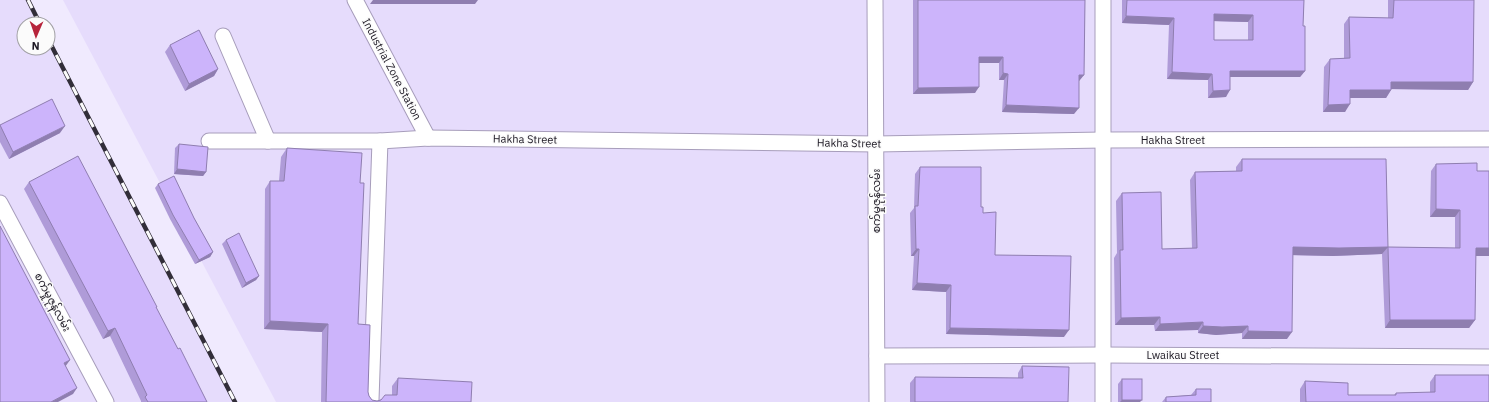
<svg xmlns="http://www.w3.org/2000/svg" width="1489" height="402" viewBox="0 0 1489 402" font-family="'IBM Plex Sans','Noto Sans Myanmar',sans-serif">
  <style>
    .built { fill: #e6dcfc }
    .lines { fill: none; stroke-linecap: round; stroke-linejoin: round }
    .minor-casing { stroke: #a79dbb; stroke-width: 17 }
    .minor { stroke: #fff; stroke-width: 15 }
    .rail-casing { stroke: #322e39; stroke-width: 4.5 }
    .rail { stroke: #fbfbfb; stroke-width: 3; stroke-dasharray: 9; stroke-linecap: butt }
    .wall { fill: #af9bd8; fill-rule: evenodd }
    .shaded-wall { fill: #8f7eb0 }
    .building { fill: #ccb4fb; stroke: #8f7eb0; fill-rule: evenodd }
    .labels { text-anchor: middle; stroke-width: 3; stroke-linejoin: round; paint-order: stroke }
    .street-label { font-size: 11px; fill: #1b1722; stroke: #fbfbfb }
  </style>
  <rect width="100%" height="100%" fill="#f0eafe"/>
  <!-- built -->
  <g class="built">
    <path d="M0,0H29L41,24H24V48H48V38L235,402H0Z"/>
    <path d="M63,0H1489V402H276Z"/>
  </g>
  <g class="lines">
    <defs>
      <g id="minor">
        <path d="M355,0L428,138"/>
        <path d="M875,0L877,402"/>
        <path d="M223,36L268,141"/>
        <path d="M209,141H380L428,138L876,144L1103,140L1489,139"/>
        <path d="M0,203L106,402"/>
        <path d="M877,356L1103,355L1489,357"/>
        <path d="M371,400L380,141"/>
        <path d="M1103,402V0"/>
      </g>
    </defs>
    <!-- minor casing -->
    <use href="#minor" class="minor-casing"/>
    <!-- minor -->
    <use href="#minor" class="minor"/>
    <defs>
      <g id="rail">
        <path d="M28,0L40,24"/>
        <path d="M48,39L235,402"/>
      </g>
    </defs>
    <!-- rail casing -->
    <use href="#rail" class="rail-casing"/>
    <!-- rail -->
    <use href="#rail" class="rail"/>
  </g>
  <!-- wall -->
  <g class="wall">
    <path d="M913,0H1085L1084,75L1079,81L1074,114L1002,112L1004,80H999V63H979L975,93L913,94Z"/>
    <path d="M1122,0H1304L1303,26L1305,71L1300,77H1230L1226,97L1208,98V80L1167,79L1169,25L1122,23ZM1214,21L1248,22V40H1214Z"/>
    <path d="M1388,0H1474L1473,82L1468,90L1391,89V90L1386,98H1350L1345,112H1323L1324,67L1330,59L1344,58V24L1349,17L1388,18Z"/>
    <path d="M170,45L218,69L214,76L185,91L165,52Z"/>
    <path d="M0,125L60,133L9,159L0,142Z"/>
    <path d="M179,144L206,172L203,176L174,174L175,148Z"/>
    <path d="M287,148L360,183L358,324L368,392L369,396L372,400L377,401L392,395V386L398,378L471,402H321L322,332L264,329L265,189L270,181H279L281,157Z"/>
    <path d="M1242,159L1388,247L1455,248V217H1430L1431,171L1436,164L1477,171L1489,256H1476L1475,320L1469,328H1385L1382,254L1333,256L1293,255L1287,339H1242V333L1216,335L1198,333V330L1155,331L1154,325H1115L1114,258L1117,253L1116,201L1122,193L1162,249L1192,248L1190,180L1195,172L1236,171V167Z"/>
    <path d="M920,167L981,207L995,255L1064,337L946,334V292L912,290L914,256H911L910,213L914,208L915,174Z"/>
    <path d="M29,182L156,308L178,349L207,402H141V401L110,336L103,339L24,189Z"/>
    <path d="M158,184L194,218L213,252L210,257L195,264L170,219L155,188Z"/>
    <path d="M226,240L259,276L256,280L242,288L222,244Z"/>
    <path d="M1022,366L1068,402H910V383L915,377L1018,378V373Z"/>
    <path d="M1435,375L1489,402H1300V389L1305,381L1348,395H1394L1396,393H1430V382Z"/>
    <path d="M1122,379L1140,402H1118V384Z"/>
    <path d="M1196,389L1211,402H1162L1166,397L1191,395Z"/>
  </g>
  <!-- shaded-wall -->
  <g class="shaded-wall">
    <path d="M373,0H478L475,4H370Z"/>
    <path d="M1214,14L1253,15L1248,22L1210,21Z"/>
    <path d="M1126,16L1174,18L1169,25L1122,23Z"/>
    <path d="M979,57H1003L999,63H974Z"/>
    <path d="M218,69L214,76L185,91L189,84Z"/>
    <path d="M1230,71H1305L1300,77H1226Z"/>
    <path d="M1172,72L1212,74L1208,80L1167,79Z"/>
    <path d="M1003,73L1008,74L1004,80H999Z"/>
    <path d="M1079,75H1084L1079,81H1074Z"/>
    <path d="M1391,82H1473L1468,90L1386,89Z"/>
    <path d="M979,87L975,93L913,94L918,88Z"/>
    <path d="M1230,90L1226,97L1208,98L1213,91Z"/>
    <path d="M1350,90H1391L1386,98H1345Z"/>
    <path d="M1350,104L1345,112H1323L1328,105Z"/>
    <path d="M1006,105L1079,108L1074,114L1002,112Z"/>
    <path d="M65,126L60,133L9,159L13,152Z"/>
    <path d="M177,169L206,172L203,176L174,174Z"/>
    <path d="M1436,209L1460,210L1455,217H1430Z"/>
    <path d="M1293,247H1388L1382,254L1333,256L1287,255Z"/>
    <path d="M1476,248H1489V256H1470Z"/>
    <path d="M916,249H919L914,256H911Z"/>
    <path d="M213,252L210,257L195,264L199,260Z"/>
    <path d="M259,276L256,280L242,288L246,283Z"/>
    <path d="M917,283L951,285L946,292L912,290Z"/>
    <path d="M1160,317L1154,325H1115L1121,318Z"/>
    <path d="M1390,320H1475L1469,328H1385Z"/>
    <path d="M270,321L328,324L322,332L264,329Z"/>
    <path d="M1203,322L1198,330L1155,331L1160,324Z"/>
    <path d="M1203,326H1248L1242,333L1216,335L1198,333Z"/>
    <path d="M115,328L110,336L103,339L108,331Z"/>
    <path d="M950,328L1069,330L1064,337L946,334Z"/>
    <path d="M1248,331L1292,332L1287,339H1242Z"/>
    <path d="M70,360L65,367L64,363Z"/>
    <path d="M77,388L73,394L58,402H51Z"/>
    <path d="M1122,400H1142L1140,402H1120Z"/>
  </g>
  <!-- building -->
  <g class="building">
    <path d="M918,0H1085L1084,75H1079V108L1006,105L1008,74L1003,73V57H979V87L918,88Z"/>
    <path d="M1127,0H1304L1303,26H1305V71H1230V90L1213,91L1212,74L1172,72L1174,18L1126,16ZM1214,14L1253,15V40H1214Z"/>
    <path d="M1394,0H1474L1473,82H1391V90H1350V104L1328,105L1330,59L1350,58L1349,17L1393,18Z"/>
    <path d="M199,30L218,69L189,84L170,45Z"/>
    <path d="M52,99L65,126L13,152L0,125Z"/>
    <path d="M179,144L208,147L206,172L177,169Z"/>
    <path d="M287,148L362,153L360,183H364L358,324L370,325L368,392L369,396L372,400L377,401L381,400L385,395H397L398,378L472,382L471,402H326L328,324L270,321V181H284Z"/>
    <path d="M78,156L157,307H156L178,349L180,348L207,402H148L145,397L147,395L115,328L108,331L29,182Z"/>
    <path d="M1242,159H1386L1388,247L1339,248L1293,247L1292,332L1248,331V326L1222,327L1203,326V322L1160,324V317L1121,318L1120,250H1123L1122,193L1161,192L1162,249L1197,248L1195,172L1242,171Z"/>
    <path d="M1477,163V171H1489V248H1476L1475,320H1390L1388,247L1460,248V210L1436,209V164Z"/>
    <path d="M920,167H981V207H983V213L996,212L995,255L1071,256L1069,330L950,328L951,285L917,283L919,249H916L915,206H918Z"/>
    <path d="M174,176L194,218L213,252L199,260L173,215L158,184Z"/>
    <path d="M0,226L70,360L64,363L77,388L51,402H0Z"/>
    <path d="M239,233L259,276L246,283L226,240Z"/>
    <path d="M1022,366L1069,367L1068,402H915V377L1023,378Z"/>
    <path d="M1435,375H1489V402H1306L1305,381L1348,383V395H1396V393L1435,392Z"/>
    <rect x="1122" y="379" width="20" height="21"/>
    <path d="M1196,389H1211V402H1166V397L1196,395Z"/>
  </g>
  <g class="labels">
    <!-- street labels -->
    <g class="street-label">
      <text transform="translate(392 69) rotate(62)" y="4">Industrial Zone Station</text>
      <text transform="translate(525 139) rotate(1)" y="4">Hakha Street</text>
      <text x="1173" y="144">Hakha Street</text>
      <text transform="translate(849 143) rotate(1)" y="4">Hakha Street</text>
      <text transform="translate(876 201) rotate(-90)" y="4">စက်မှုဇုန်လမ်း</text>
      <text transform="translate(53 302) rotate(62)" y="4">စက်မှုဇုန်လမ်း</text>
      <text x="1183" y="359">Lwaikau Street</text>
    </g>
  </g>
  <!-- north arrow -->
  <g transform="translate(36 36) rotate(182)"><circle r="19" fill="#fbfbfb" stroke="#a1a0a4"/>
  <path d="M0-3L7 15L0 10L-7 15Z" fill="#b6243b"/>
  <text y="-6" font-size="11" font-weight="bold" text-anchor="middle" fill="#1b1722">N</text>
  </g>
</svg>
